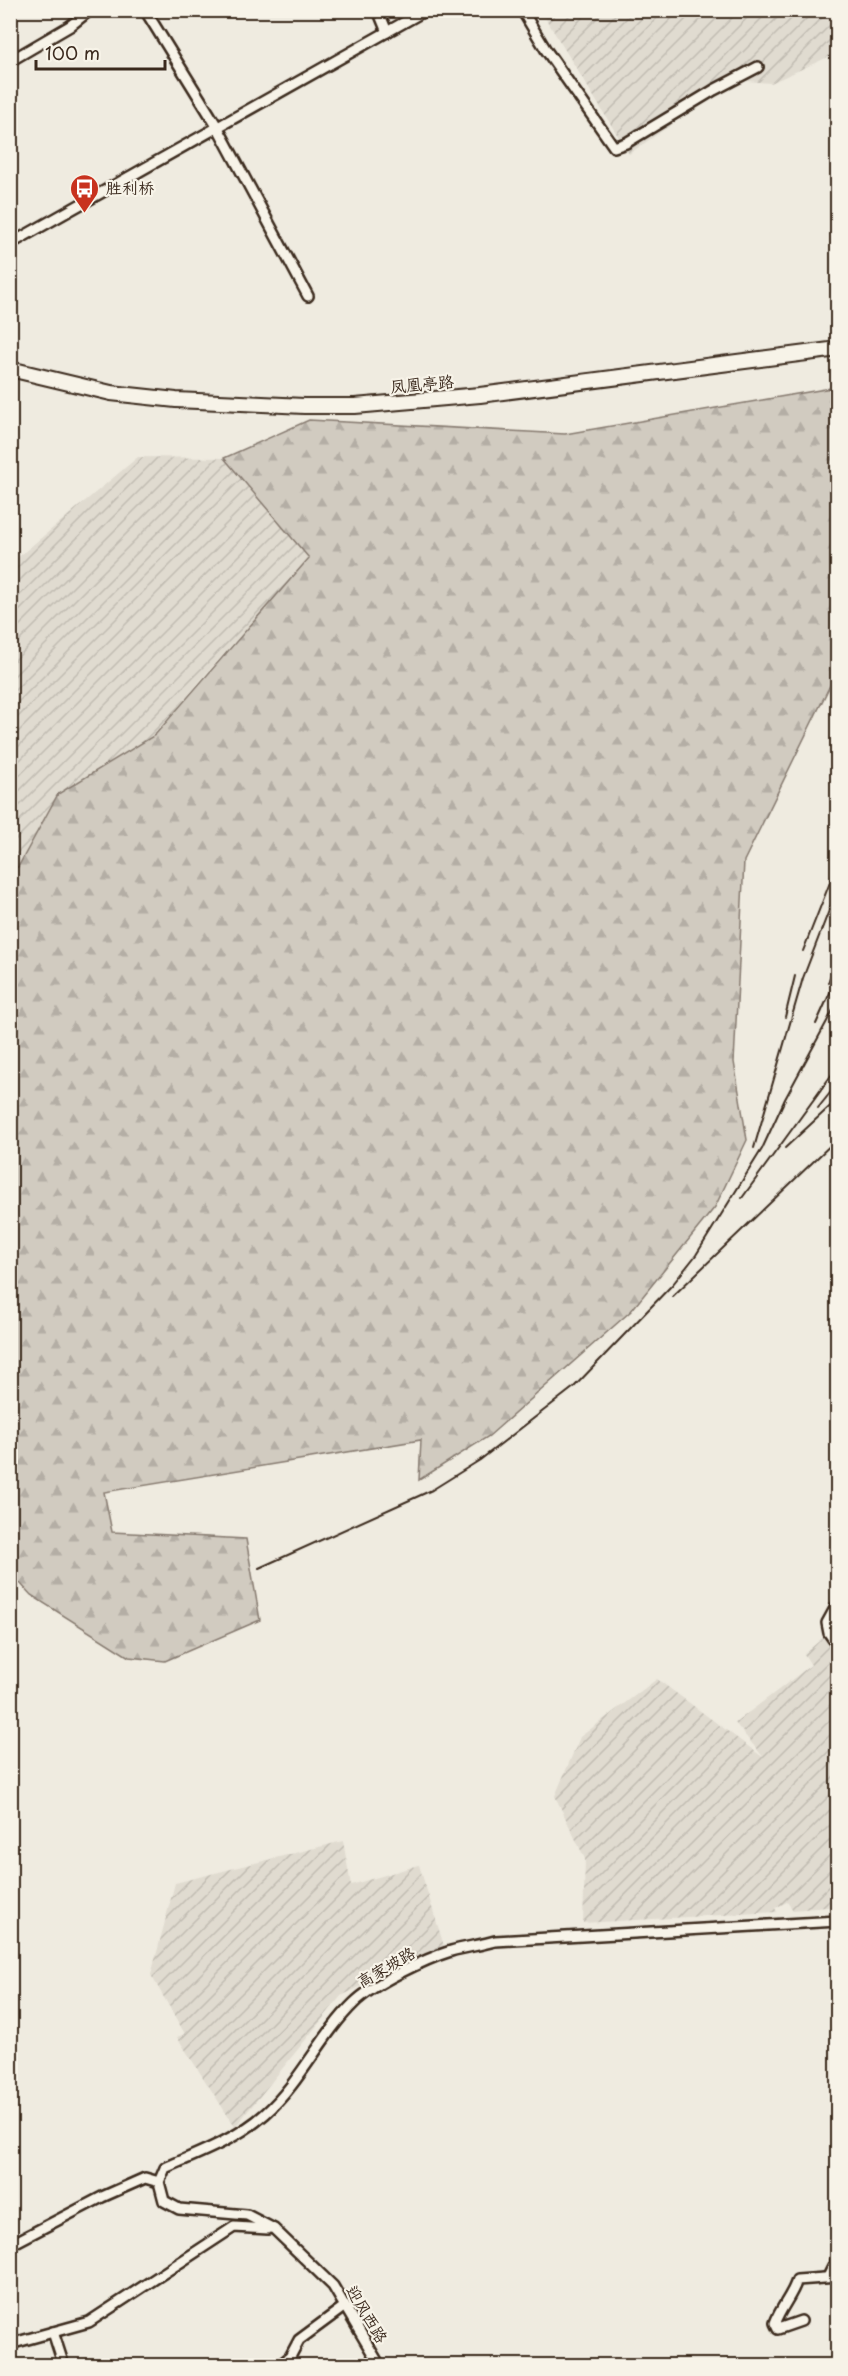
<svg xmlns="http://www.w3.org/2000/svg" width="848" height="2376" viewBox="0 0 848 2376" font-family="'Playpen Sans','LXGW WenKai TC',sans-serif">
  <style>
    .industrial { fill: url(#industrial-furrows) }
    .forest { fill: url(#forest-firs); stroke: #867a6f; stroke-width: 1.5 }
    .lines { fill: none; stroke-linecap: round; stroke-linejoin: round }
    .street-casing { stroke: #3b2a1e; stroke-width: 14 }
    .secondary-casing { stroke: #3b2a1e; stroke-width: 18 }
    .street { stroke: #f7f3e8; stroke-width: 9 }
    .secondary { stroke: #f7f3e8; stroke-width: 14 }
    .rail { stroke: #3b2a1e; stroke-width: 2 }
    .labels { text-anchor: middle; stroke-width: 4.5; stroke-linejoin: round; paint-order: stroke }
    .poi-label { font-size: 16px; fill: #3b2a1e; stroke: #f7f3e8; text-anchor: start }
    .street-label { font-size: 16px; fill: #3b2a1e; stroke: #f7f3e8 }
  </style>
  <defs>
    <pattern id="industrial-furrows" width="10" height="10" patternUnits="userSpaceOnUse" patternTransform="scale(1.5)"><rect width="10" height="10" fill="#e0dbd0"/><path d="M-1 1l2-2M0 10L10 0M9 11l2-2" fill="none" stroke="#c1bcb2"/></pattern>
    <pattern id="forest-firs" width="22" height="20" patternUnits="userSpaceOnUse" patternTransform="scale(1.5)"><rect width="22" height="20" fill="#d1cbc0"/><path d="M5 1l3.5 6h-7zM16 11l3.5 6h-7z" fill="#b4aea5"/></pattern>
  </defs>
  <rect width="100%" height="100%" fill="#efebe0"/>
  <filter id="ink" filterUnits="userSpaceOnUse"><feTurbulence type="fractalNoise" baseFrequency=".0167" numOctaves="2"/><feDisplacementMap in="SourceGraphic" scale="12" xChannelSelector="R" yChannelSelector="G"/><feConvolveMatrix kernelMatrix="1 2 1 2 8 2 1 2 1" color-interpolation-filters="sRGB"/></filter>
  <g filter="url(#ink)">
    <!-- industrial -->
    <g class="industrial">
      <path d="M541,11H837V53L771,83L735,80L629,154Z"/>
      <path d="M138,457L224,458L310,558L204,676L155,735L58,794L18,867H11L10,564Z"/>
      <path d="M825,1636L838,1655L837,1906L793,1910L787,1902L775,1908L777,1912L583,1923L585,1859L555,1796L580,1737L657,1679L764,1758L735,1723L811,1665L804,1654Z"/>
      <path d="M343,1841L351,1885L419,1865L444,1946L341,1996L235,2127L177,2037L185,2034L151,1975L175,1883Z"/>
    </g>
    <!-- forest -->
    <path class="forest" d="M837,387V671L744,861L734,1062L747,1140L715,1207L631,1311L489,1436L419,1480L421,1440L104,1492L112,1532L246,1539L260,1620L165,1661L129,1657L31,1595L20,1583L11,1585V867H18L58,794L155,735L309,558L224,458L309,420L565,434Z"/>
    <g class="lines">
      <defs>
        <g id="street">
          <path d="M145,10L218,128L308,296"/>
          <path d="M378,10L387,32"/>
          <path d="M522,10L546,50L614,147L626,143L714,90L758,67"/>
          <path d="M10,61L70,26L90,10"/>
          <path d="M10,244L426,10"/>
          <path d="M838,1603L827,1623L829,1633L838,1646"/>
          <path d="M10,2245L102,2197L145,2178L159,2182"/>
          <path d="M828,2277L838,2257"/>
          <path d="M801,2321L778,2329L775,2323C781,2307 792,2296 797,2280L838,2277"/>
          <path d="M53,2332L64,2366"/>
          <path d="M10,2344L89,2322L234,2227L268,2229"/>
          <path d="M279,2366L290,2357L299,2340L345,2306"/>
          <path d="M380,2366L333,2286L274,2229L247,2215L179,2209L164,2201L159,2182L165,2168C199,2153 237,2139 265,2114C301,2082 321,2035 354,2003C373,1984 425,1959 451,1951C465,1947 481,1945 495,1941L838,1921"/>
        </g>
        <path id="secondary" d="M10,369L111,393L176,400L304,406H355L480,395L838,349"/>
      </defs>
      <!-- street casing -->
      <use href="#street" class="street-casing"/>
      <!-- secondary casing -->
      <use href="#secondary" class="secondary-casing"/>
      <!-- street -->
      <use href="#street" class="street"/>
      <!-- secondary -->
      <use href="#secondary" class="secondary"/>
      <!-- rail -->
      <g class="rail">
        <path d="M803,951L838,862"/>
        <path d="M828,983L838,953"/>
        <path d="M785,1017L795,976"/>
        <path d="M816,1024L838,975"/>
        <path d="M818,1108L838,1083"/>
        <path d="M754,1148L803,978L838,887"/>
        <path d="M785,1148L838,1099"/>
        <path d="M742,1198L838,1066"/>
        <path d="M673,1296L838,1138"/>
        <path d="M259,1568L432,1490L480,1460L574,1387L673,1284L696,1255L762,1149L785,1099L838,1001"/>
      </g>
    </g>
  </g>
  <!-- icons -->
  <defs>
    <symbol id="bus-pin" viewBox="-11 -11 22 30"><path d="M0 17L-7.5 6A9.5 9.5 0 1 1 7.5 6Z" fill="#c8321e" stroke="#f7f3e8"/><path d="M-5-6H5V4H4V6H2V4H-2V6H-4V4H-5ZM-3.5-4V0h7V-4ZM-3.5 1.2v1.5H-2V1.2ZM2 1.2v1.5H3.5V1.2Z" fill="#fff"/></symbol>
  </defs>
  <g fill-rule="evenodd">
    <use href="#bus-pin" x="68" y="172" width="33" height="45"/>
  </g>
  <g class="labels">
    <!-- poi labels -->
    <g class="poi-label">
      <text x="106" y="194">胜利桥</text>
    </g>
    <!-- street labels -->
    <g class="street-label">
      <text transform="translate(422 384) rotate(-5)" y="6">凤凰亭路</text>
      <text transform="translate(386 1967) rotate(-30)" y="6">高家坡路</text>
      <text transform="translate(367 2314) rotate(59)" y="6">迎风西路</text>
    </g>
  </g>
  <!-- margin -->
  <rect width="848" height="2376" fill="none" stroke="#f7f3e8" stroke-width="36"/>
  <rect x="18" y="18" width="812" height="2340" fill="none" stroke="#3b2a1e" stroke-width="2" filter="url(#ink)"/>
  <!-- scale -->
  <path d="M36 60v9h129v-9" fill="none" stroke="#3b2a1e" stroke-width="3"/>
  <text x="45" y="60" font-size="18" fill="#3b2a1e" stroke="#f7f3e8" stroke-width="4.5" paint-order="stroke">100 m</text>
</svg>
